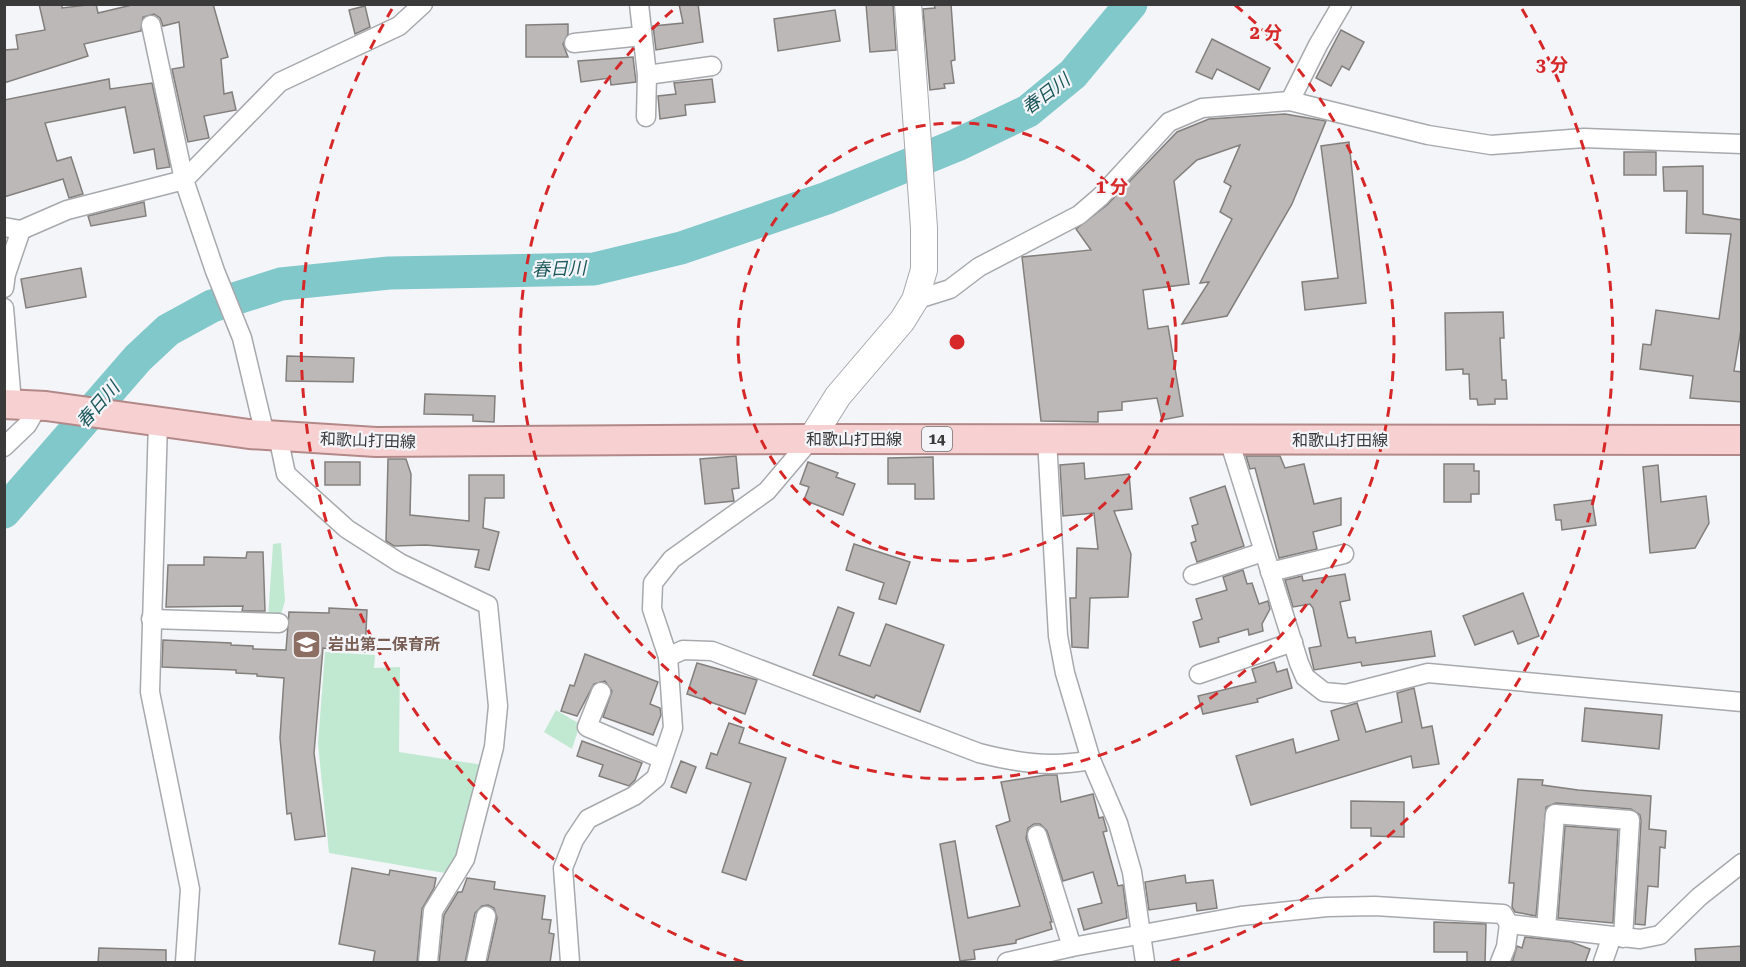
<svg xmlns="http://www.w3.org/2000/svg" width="1746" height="967" viewBox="0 0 1746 967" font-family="'Roboto Serif','Noto Sans JP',serif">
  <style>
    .green { fill: #c1e9d2 }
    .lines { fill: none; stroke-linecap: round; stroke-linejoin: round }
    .river { stroke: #81c8cb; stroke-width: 33 }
    .building { fill: #bcb8b7; stroke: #827f7d; stroke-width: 1.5 }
    .street-casing { stroke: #a7a9ac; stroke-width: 21 }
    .secondary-casing { stroke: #a7a9ac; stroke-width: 28 }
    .primary-casing { stroke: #b28988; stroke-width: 32 }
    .street { stroke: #fff; stroke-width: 18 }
    .secondary { stroke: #fff; stroke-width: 26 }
    .primary { stroke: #f7d1d1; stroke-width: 28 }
    .ring { fill: none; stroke: #d62828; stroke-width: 3; stroke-dasharray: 10 8 }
    .labels { text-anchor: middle; stroke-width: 4.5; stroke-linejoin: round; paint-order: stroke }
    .shield { fill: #f4f5f9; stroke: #727274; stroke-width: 1.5 }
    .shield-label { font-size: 15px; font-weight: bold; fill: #3a3a3b }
    .street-label { font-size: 16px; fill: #3a3a3b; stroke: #f4f5f9 }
    .education-label { font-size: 16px; font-weight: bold; fill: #785e54; stroke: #f4f5f9; text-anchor: start }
    .water-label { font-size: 18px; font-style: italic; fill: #1b575a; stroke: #f4f5f9 }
    .centre { fill: #d62828; stroke: #f4f5f9; stroke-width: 3 }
    .ring-label { font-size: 18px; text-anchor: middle; font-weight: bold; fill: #d62828; stroke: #f4f5f9; stroke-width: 4.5; stroke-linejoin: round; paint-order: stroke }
  </style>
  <rect width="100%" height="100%" fill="#f4f5f9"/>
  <!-- green -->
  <g class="green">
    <path d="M281,543L285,601L280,618H268L273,544Z"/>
    <path d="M325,652L375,655L374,668L400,667L399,752L483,765L460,851L445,873L329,853L318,744Z"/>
    <path d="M556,710L580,724L572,749L544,732Z"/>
  </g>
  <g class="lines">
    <!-- river -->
    <path class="river" d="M4,512L138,358L168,330L212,306L281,284L389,273L594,269L681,248L827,198L957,145L1028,111L1073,74L1131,4"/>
  </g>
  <!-- building -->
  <g class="building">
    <path d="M39,4H62V8L96,4L98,13L136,4H213L228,57L221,59L224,94L232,92L236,110L204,116L209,138L188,142L172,69L184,67L179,22L163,26L160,18L154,14L143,17L141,31L84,44L88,56L4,83V50L18,49L16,35L45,30Z"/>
    <path d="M679,4H698L703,42L656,50L653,26L683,23Z"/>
    <path d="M866,4H893L896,50L870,52Z"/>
    <path d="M934,4H951L955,60L951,61L954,83L944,84L945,88L930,90L923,9L935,8Z"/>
    <path d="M365,6L370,27L355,34L349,10Z"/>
    <path d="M835,10L840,41L778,51L774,19Z"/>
    <path d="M568,24V34L563,44L568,57H526V25Z"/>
    <path d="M1341,30L1364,42L1349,70L1342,66L1331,86L1316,78Z"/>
    <path d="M1212,39L1270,68L1259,90L1217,69L1212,79L1196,72Z"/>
    <path d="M633,57L636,82L611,85L610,78L581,82L578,61Z"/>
    <path d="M109,79L110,89L152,83L170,167L157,169L154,149L134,153L125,107L45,123L57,161L71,157L83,194L69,198L63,179L4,197V100Z"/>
    <path d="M712,79L715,102L685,105L686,115L660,119L658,96L676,94L674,83Z"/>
    <path d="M1285,114L1326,121L1292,204L1227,316L1182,324L1209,282L1200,283L1232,219L1220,212L1231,186L1224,182L1240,145L1197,160L1174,181L1189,284L1143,290L1148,329L1168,326L1183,416L1162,420L1157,398L1122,402V410L1098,412V422L1041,421L1022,257L1091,250L1076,229L1107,205L1177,132L1209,119Z"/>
    <path d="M1349,142L1366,303L1305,310L1302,282L1338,278L1321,146Z"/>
    <rect x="1624" y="152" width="32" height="23"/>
    <path d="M1703,166V214L1742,220V324L1734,371L1742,372V402L1690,398L1693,376L1640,369L1643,344L1651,345L1656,310L1719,319L1731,234L1686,233L1687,191H1664L1663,167Z"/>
    <path d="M144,202L146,216L91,226L88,216Z"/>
    <path d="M81,268L86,297L26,308L21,279Z"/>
    <path d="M1503,312L1504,338H1500L1502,380H1506L1507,399H1495V404L1478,405L1477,399H1470L1469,374H1463V369L1446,370L1445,313Z"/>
    <path d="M287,356L354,358L353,382L286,381Z"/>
    <path d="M425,394L495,396L494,422L473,421V415L424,414Z"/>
    <path d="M736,456L739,488L732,489L734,501L705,504L700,459Z"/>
    <path d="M1246,456H1280L1285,468L1304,464L1314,504L1341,498V525L1313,532L1317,549L1279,558L1255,468L1250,469Z"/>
    <path d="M933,457L934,499H915V484H888V458Z"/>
    <path d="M388,459H406L411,474L410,515L469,521V475H504V498H485L483,528L499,532L489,570L475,567L479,550L426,545L394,546L386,541Z"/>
    <rect x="325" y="462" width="35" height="23"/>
    <path d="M808,462L838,473L836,477L855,484L843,515L804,500L809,487L800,484Z"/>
    <path d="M1084,463L1085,479L1129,474L1132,509L1114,511L1131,554L1128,597L1090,598L1088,648L1072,647L1070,598H1076L1077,548L1098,549L1094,513L1063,516L1060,465Z"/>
    <path d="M1444,464H1474V471H1479V494H1471V502H1444Z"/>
    <path d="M1658,465L1661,502L1706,496L1709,523L1695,548L1650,553L1643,467Z"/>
    <path d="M1225,486L1244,546L1197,562L1191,543L1196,541L1192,526L1198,524L1190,498Z"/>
    <path d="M1592,500L1596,525L1562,530L1561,520H1556L1554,505Z"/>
    <path d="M854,544L910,562L896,604L879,599L884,583L846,570Z"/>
    <path d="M247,552H263L265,611H242L243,606L166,607L168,565H204V557L246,558Z"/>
    <path d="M1243,570L1247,584L1252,583L1259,604L1268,601L1270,609L1262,624L1263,631L1249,635L1248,629L1218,638L1219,642L1200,647L1193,622L1202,619L1196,599L1227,590L1223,577Z"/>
    <path d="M1345,574L1350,600L1340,602L1348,638L1355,637L1356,643L1431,631L1435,656L1362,666L1361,662L1314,670L1309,648L1321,646L1313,608L1310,604L1293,607L1285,580L1302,576L1303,581Z"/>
    <path d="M1523,593L1539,636L1518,644L1513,631L1475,645L1463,616Z"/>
    <path d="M838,607L854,613L839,655L870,666L886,624L944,645L920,712L876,695L874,698L813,675Z"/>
    <path d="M329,608L367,610L365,652L323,648L314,753L325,836L295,840L291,813L287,814L280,738L284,678L257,676V674L236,673V670L162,667L163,640L231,643V645L253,646V649L286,650L289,612L329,613Z"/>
    <path d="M585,654L658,682L650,704L660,708L661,715L653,735L603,717L612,691L605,681L594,684L577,716L561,711L570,685L574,686Z"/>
    <path d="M1274,662L1277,672L1287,669L1292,688L1257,699L1258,702L1203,714L1198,696L1256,682L1252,669Z"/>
    <path d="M697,663L757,680L745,714L687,694Z"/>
    <path d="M1414,688L1422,728L1432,726L1439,764L1413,768L1411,756L1251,805L1236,756L1293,739L1296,753L1339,740L1331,711L1357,703L1366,732L1402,722L1397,693Z"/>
    <path d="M1585,708L1662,715L1659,749L1582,741Z"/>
    <path d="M729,723L744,728L739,743L786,758L746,880L722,872L751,783L706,768L711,753L717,755Z"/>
    <path d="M582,741L642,763L635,780L629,786L599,776L603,765L577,756Z"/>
    <path d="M681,761L696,767L686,793L671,787Z"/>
    <path d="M1046,775H1057L1061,802L1093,794L1099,818L1103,817L1107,831L1103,832L1118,886L1123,885L1127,918L1084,930L1078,909L1102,903L1093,872L1063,881L1047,831L1040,824H1034L1028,828L1026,838L1052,922H1050L1052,929L1016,940V943L974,950L975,959L960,961L940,844L955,841L968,918L1020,906L996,826L1010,821L1001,782Z"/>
    <path d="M1518,779L1543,780L1542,785L1578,790L1651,796L1649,829L1666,831L1665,848L1660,847L1658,887L1648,886L1645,925L1635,924L1641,821L1640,815L1631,809L1556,803L1546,807L1536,916L1515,912L1512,907L1514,883H1509Z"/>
    <path d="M1351,801L1404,802V837L1371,836V828H1351Z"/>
    <path d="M1565,826L1618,830L1613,923L1558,918Z"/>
    <path d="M352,868L389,875L390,870L436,878L434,888L422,909L417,963H373L375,951L339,944Z"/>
    <path d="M1185,875L1186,883L1213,880L1217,908L1197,911L1196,903L1149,910L1145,882Z"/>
    <path d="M467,878L495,882L494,889L545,896L542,919L551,920L549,933L554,934L550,963H487L497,918L494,908L488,905L482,906L475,913L465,963H439L444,915L458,892H462Z"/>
    <path d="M1434,922L1486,924L1485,963H1467V952H1434Z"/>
    <path d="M1525,937L1571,942L1590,949L1585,963H1512L1517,946L1522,948Z"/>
    <path d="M1742,946V963H1696L1695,949Z"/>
    <path d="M99,948L166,950V963H98Z"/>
  </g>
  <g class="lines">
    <defs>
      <g id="street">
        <path d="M639,4L647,75L646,117"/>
        <path d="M151,25L184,180L215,271L242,338L265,435"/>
        <path d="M574,43L642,36"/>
        <path d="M647,75L712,66"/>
        <path d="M1290,101L1318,45L1342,4"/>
        <path d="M4,227L21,230L67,210L184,180L280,82L399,26L423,4"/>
        <path d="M4,288L6,274L21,230"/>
        <path d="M915,300L950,289L979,267L1079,215L1100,197L1169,122L1202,108L1290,101L1428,135L1491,145L1584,138L1742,144"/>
        <path d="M4,308L12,403"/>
        <path d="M158,422L150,692L190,889L185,962"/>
        <path d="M278,436L286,474L347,529L400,563L488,605L498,706L494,747L465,859L433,911L428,962"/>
        <path d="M1047,439L1058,636L1065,673L1091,760L1118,823L1132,872L1145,962"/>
        <path d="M1229,440L1299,663L1305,677L1324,692L1346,694L1428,673L1742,702"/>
        <path d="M4,447L27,425L38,406"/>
        <path d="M1270,572L1344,554"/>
        <path d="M1193,575L1263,552"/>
        <path d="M151,619L279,623"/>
        <path d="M668,657L683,650L712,651L979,753C1018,763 1051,768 1091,760"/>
        <path d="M1199,674L1293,642"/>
        <path d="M601,692L587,727L662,759"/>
        <path d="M1037,835L1072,947"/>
        <path d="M1546,928L1555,814L1630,820L1623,938"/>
        <path d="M476,962L486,916"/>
        <path d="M570,962L563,868L574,840L588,819L634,796L656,778L673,728L668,657L652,609L653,583L672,559L767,491L811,439"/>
        <path d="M1007,962L1072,947L1241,916L1327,907L1375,906L1503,914L1509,924L1640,939L1660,935L1699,897L1742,863"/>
        <path d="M1500,962L1506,947L1509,924"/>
        <path d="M1603,962L1612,936"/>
      </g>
      <path id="secondary" d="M811,439L838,396L902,321L915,300L924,270V228L908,4"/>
      <path id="primary" d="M4,404L46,406L249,434L376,442L811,439L1742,440"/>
    </defs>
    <!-- street casing -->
    <use href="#street" class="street-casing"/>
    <!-- secondary casing -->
    <use href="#secondary" class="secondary-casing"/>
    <!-- primary casing -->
    <use href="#primary" class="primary-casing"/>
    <!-- street -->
    <use href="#street" class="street"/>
    <!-- secondary -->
    <use href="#secondary" class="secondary"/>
    <!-- primary -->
    <use href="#primary" class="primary"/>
  </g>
  <!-- distance rings -->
  <g class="ring">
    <circle cx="957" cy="342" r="219"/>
    <path d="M1235 5A437 437 0 1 1 679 5"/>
    <path d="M743 962A656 656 0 0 1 392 9M1522 9A656 656 0 0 1 1171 962"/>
  </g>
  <!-- icons -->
  <defs>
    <symbol id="school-square" viewBox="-11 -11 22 22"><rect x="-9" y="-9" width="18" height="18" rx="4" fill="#8d6e63" stroke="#f4f5f9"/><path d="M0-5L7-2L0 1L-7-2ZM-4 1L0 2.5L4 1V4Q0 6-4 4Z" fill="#fff"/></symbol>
  </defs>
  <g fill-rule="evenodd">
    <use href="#school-square" x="290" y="628" width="33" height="33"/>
  </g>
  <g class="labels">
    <!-- shield labels -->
    <rect class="shield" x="922" y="427" width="30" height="24" rx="4.5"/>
    <g class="shield-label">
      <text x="937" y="444">14</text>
    </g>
    <!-- street labels -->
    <g class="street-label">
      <text x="854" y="445">和歌山打田線</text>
      <text transform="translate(368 440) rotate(2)" y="6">和歌山打田線</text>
      <text x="1340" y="446">和歌山打田線</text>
    </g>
    <!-- education labels -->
    <g class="education-label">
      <text x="328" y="650">岩出第二保育所</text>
    </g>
    <!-- water labels -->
    <g class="water-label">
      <text transform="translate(1046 94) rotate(-37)" y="6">春日川</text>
      <text transform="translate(559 269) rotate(-2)" y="6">春日川</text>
      <text transform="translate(98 405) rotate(-49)" y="6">春日川</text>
    </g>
  </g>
  <circle cx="957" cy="342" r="9" class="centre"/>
  <g class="ring-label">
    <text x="1266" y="39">2 分</text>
    <text x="1552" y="71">3 分</text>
    <text x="1112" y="193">1 分</text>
  </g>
  <!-- border -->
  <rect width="1746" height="967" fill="none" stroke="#3a3a3b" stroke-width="12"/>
</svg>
